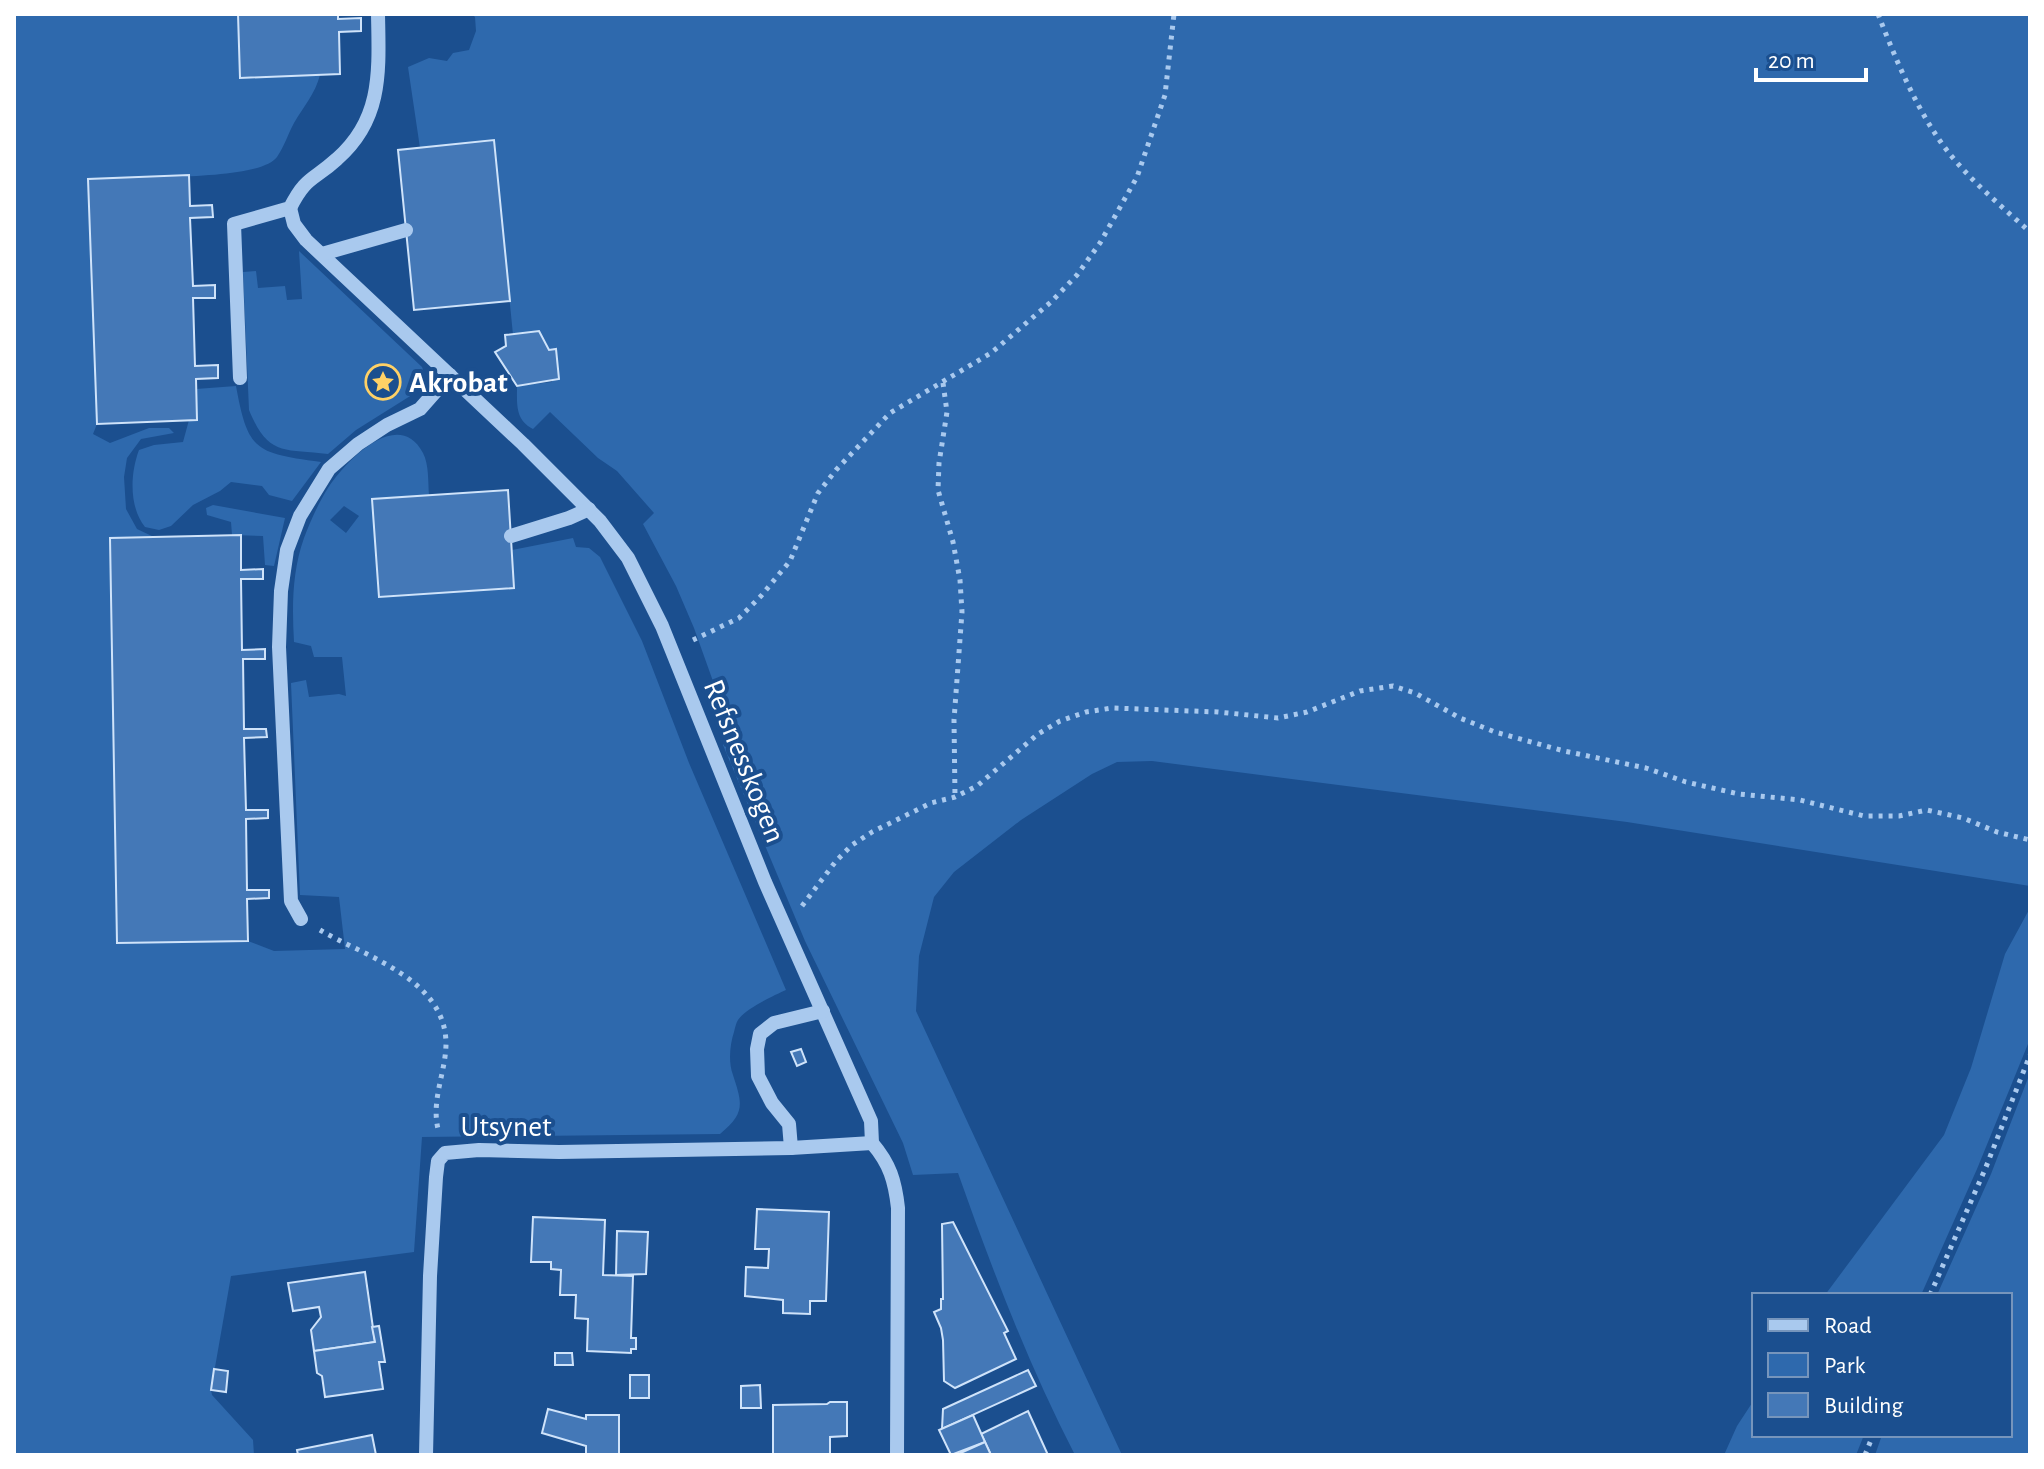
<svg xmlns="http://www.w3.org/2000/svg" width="2044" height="1469" viewBox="0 0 2044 1469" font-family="'Alegreya Sans',sans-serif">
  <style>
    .green { fill: #2e69ad; fill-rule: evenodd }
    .building { fill: #4478b7; stroke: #cfe3fa; stroke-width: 2 }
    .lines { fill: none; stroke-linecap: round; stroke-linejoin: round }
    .path { stroke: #a9c9ee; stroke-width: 5; stroke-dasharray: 4 6; stroke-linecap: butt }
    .minor { stroke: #a9c9ee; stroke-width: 14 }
    .labels { text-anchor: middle; stroke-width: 8; stroke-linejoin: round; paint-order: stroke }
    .poi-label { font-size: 30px; font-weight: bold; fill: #fff; stroke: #1b4f8f; text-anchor: start }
    .street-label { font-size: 30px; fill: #fff; stroke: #1b4f8f }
  </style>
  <rect width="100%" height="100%" fill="#1b4f8f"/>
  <!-- green -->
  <g class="green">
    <path d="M14,14H238L240,77L320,75C315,94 304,106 294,123C288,134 284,147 277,157C258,183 123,175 88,179L97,424L93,434L110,443L149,428H169L174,433L141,439L127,458L124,477L126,509L137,529L154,537L110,538L117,943L248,941L274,951L345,949L339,897L300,895L291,683L306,680L309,697L339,694L346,696L342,657H314L311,646L294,642C292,606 292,572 304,538C310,522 319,502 328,488C345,462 398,406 423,453C429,464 428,482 429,495L372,499L379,597L514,588L512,550L573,538L576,547L589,548L600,557L642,641L689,763L786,990C773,996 746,1008 738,1020C736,1023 735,1028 734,1032C730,1044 728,1062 733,1075C742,1103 746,1113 720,1134L422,1137L414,1252L231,1276L211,1390L212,1395L253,1440L254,1455H14ZM344,506L359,516L346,533L330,520Z"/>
    <path d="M472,14H2030V886L1627,822L1152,761L1117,762L1092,774L1021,820L954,872L934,897L919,956L916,1011L1122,1455H1075C1028,1364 992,1269 958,1173L913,1175L903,1143L805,941L723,745L729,726L694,628L676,586L643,524L654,513L617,471L598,458L550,412L533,429C515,420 517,404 517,386L552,382V380L559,378L556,350H549L539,332L513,335L494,141L420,148L408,67L429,58L447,61L453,53L469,50L476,31L475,17Z"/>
    <path d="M299,251L422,367L426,378L423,388L356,430L328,454C283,449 268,456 249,410L243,272L256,271L258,288L285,286L287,300L302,299Z"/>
    <path d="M236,386C248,452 256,453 321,462L292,501L269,495L262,486L231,482L220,491L193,505L171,526L159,530L145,527C129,507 130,474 139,450L154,445L183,442L189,420H197L196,389Z"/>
    <path d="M213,505L285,518L274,566L265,565L263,536L232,535L231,522L207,515L206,508Z"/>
    <path d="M2030,908V1039L1977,1169L1921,1295H1825L1944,1135L1971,1068L2005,954Z"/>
    <path d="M2030,1073V1455H1875L1882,1435H2010V1295H1937L1991,1174Z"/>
    <path d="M1754,1400V1435H1864L1856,1455H1724L1737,1426Z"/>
  </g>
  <!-- building -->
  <g class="building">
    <path d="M238,14H338V19L361,18V31L339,32L340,74L240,78Z"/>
    <path d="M494,140L510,301L414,310L398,150Z"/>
    <path d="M189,175L190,206L212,205L213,217L190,218L193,286L215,285V298H193L195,366L218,365V378L196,379L197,420L97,424L88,179Z"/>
    <path d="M539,331L549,350L556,349L559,379L517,386L495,352L506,346L505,335Z"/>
    <path d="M508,490L514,588L379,597L372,499Z"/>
    <path d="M241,535V570L263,569V579H241L242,650L265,649V659H243L244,729H266L267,737L244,738L246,810H268V818L246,819L247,890H269V898L247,899L248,941L117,943L110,538Z"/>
    <path d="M801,1049L806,1062L797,1066L791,1052Z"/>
    <path d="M757,1209L829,1212L826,1301H810V1314L783,1313V1300L745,1296L746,1267L768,1268L769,1249H755Z"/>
    <path d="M533,1217L605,1220L603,1275L633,1276L631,1338H636V1349H631V1353L587,1351L588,1319L575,1318L576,1295H560L561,1270L551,1269V1262H531Z"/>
    <path d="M953,1222L1008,1331L1004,1333L1016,1359L955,1388L944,1381L943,1340L941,1328L934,1312L941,1309V1299H943L942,1224Z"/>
    <path d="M617,1231L648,1232L646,1274L616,1275Z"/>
    <path d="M365,1272L375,1342L314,1351L311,1330L321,1317L319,1307L293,1311L288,1283Z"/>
    <path d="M379,1326L385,1362H379L383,1389L325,1397L322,1376L317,1373L314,1351L375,1342L372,1327Z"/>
    <path d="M555,1353H572L573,1365H555Z"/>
    <path d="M214,1369L228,1371L226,1392L211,1390Z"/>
    <path d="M1028,1370L1036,1386L942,1429L943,1409Z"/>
    <rect x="630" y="1375" width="19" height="23"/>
    <path d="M760,1385L761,1408H741V1386Z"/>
    <path d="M830,1402H847V1436L830,1437V1455H773V1405L827,1404Z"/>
    <path d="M548,1409L586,1419V1415H619V1455H586V1446L542,1433Z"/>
    <path d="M1028,1411L1048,1455H991L981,1434Z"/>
    <path d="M973,1415L985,1442L951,1455L939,1430Z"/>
    <path d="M372,1435L376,1455H298L297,1450Z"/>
    <path d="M985,1442L991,1455H956Z"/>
  </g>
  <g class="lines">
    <!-- path -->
    <g class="path">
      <path d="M1878,14C1894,55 1913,101 1938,138C1962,174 1998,203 2030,232"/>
      <path d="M943,383L947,412L939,463L938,490L953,542L960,580L962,612L954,720L955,797"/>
      <path d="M693,640L739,618L761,596L790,561L818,493L836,470L890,413L991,353L1051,302L1077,275L1100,243L1137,177L1165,95L1174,14"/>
      <path d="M802,906L836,861L852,845L872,832L931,803L955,797L977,786L1038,734L1060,721L1086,712L1112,708L1218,712L1278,718L1307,712L1360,691L1393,686L1415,693L1460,718L1495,732L1564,751L1646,768L1686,782L1739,794L1800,800L1864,816H1899L1927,810L1963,818L1997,832L2030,840"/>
      <path d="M320,930C366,957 445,979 446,1043C446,1072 431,1099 438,1129"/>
      <path d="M1930,1295L1986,1167L2030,1055"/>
      <path d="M1865,1455L1873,1435"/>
    </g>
    <!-- minor -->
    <g class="minor">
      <path d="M290,208L294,224L306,240L523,444L600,521L628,558L662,626L765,882L871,1121L872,1143C890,1164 895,1181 898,1208L897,1455"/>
      <path d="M322,254L406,230"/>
      <path d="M240,378L234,224L290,208C306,176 313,181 337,159C383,119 379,70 378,14"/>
      <path d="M511,536L569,518L589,509"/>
      <path d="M301,919L291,901L279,647L281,591L287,550L300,516L329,469L358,444L387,425L420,409L450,375"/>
      <path d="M791,1148L789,1124L772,1103L758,1076L757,1049L760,1034L774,1023L823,1011"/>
      <path d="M426,1455L430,1276L436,1177L438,1161L445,1153L479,1150L559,1152L791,1148L872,1143"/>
    </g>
  </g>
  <!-- icons -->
  <defs>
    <symbol id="sight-ring" viewBox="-11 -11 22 22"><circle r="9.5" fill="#1b4f8f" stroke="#ffd166" stroke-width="1.5"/><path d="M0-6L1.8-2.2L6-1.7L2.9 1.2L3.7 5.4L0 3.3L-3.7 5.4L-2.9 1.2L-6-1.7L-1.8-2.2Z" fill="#ffd166"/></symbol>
  </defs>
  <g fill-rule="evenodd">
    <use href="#sight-ring" x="363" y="362" width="40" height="40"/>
  </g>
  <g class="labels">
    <!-- poi labels -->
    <g class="poi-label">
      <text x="409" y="392">Akrobat</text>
    </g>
    <!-- street labels -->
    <g class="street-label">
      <text transform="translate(745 761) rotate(68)" y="10">Refsnesskogen</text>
      <text x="506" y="1136">Utsynet</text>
    </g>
  </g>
  <!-- border -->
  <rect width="2044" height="1469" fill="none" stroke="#ffffff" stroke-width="32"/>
  <!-- legend -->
  <rect x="1752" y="1293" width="260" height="144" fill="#1b4f8f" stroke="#7695bc" stroke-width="2"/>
  <rect x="1768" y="1319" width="40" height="12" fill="#a9c9ee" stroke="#7695bc" stroke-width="2"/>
  <text x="1824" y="1333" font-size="24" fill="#ffffff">Road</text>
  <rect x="1768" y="1353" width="40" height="24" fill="#2e69ad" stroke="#7695bc" stroke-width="2"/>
  <text x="1824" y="1373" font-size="24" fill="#ffffff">Park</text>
  <rect x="1768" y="1393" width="40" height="24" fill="#4478b7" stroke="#7695bc" stroke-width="2"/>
  <text x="1824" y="1413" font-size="24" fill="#ffffff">Building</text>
  <!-- scale -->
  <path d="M1756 68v12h110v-12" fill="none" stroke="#ffffff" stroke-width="4"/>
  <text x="1768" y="68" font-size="24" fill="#ffffff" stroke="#1b4f8f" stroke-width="6" paint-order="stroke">20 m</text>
</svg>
